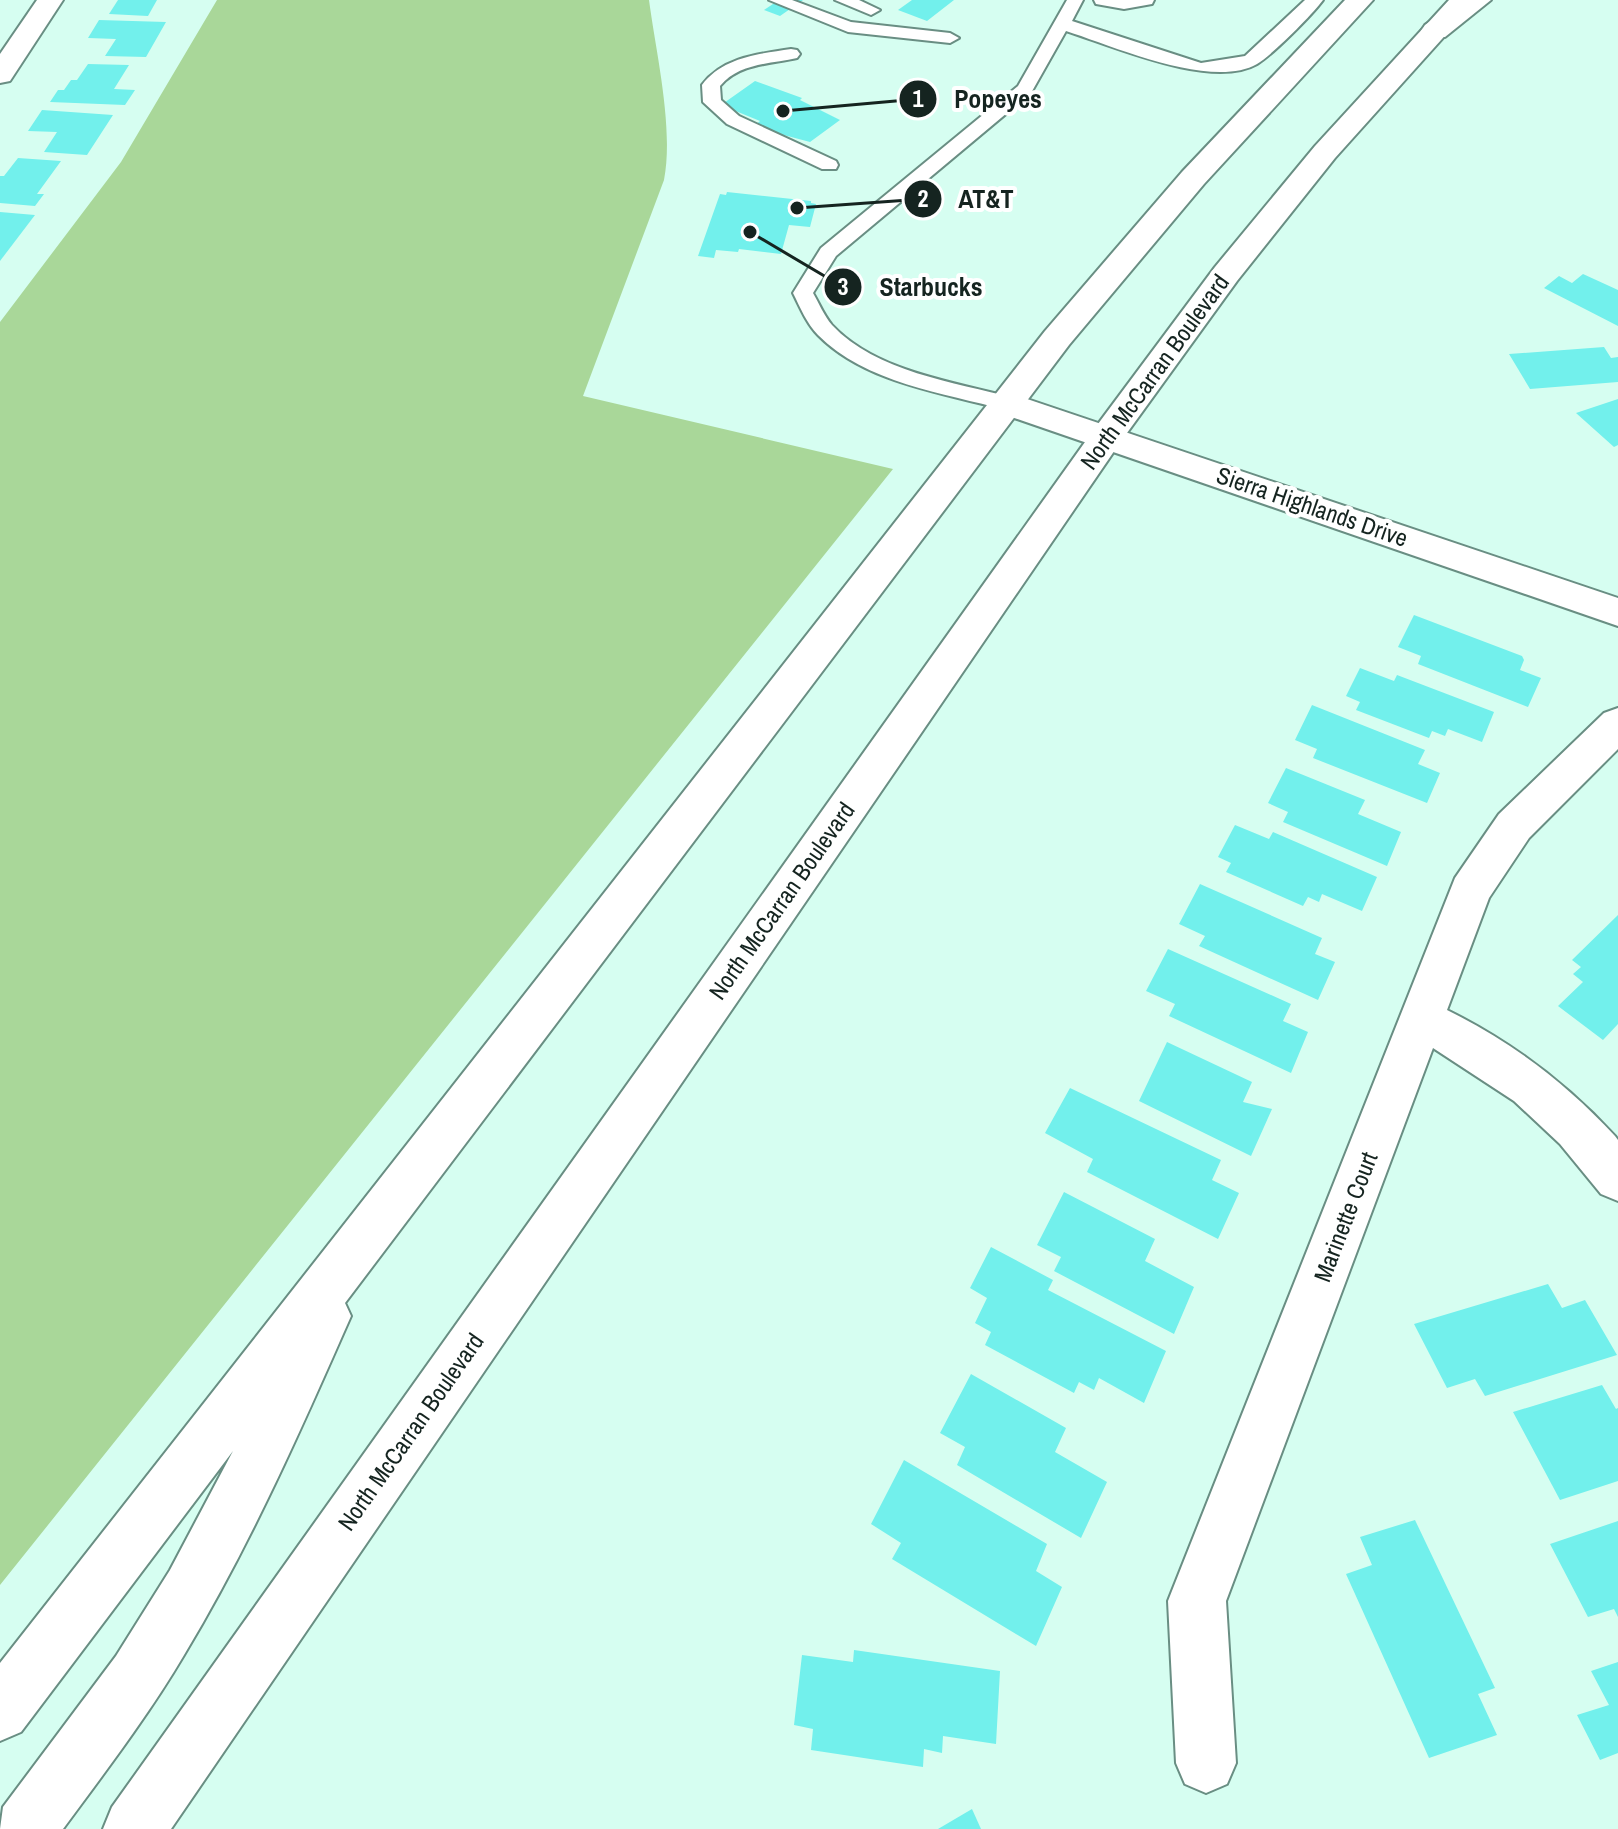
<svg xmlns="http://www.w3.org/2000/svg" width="1618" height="1829" viewBox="0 0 1618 1829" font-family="'Archivo Narrow',sans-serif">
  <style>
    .green { fill: #a9d799 }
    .building { fill: #72f0ec }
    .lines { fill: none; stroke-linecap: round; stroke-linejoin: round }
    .service-casing { stroke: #698e83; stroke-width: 4 }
    .minor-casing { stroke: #698e83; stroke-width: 4 }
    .tertiary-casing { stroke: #698e83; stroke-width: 4 }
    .primary-casing { stroke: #698e83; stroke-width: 4 }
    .motorway-casing { stroke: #698e83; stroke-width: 4 }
    .service { fill: #fff; fill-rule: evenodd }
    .minor { fill: #fff; fill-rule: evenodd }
    .tertiary { fill: #fff; fill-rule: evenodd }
    .primary { fill: #fff; fill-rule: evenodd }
    .motorway { fill: #fff; fill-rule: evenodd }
    .labels { text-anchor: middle; stroke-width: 8; stroke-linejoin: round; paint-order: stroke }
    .street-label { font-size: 24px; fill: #152420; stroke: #fff }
    .leader { fill: none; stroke: #152420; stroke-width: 3 }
    .callout-dot { fill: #152420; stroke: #fff; stroke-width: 3 }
    .mark-label { font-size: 24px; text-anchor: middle; font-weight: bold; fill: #fff }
    .callout-label { font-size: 26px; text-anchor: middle; font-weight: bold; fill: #152420; stroke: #fff; stroke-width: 8; stroke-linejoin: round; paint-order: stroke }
  </style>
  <rect width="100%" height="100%" fill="#d6fef1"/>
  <!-- green -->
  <path class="green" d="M217,0H649C656,53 674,128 664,180L583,396L893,469L0,1585V322L121,162Z"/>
  <!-- building -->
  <g class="building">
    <path d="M118,0H157L148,16L109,14Z"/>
    <path d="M779,0H803L780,16L764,10Z"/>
    <path d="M912,0H954L927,21L898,10Z"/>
    <path d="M99,20L166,22L146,57L105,56L116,39L88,38Z"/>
    <path d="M88,64L129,65L114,89L135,90L125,105L50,102L58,90H64L71,80H77Z"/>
    <path d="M755,81L802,98L800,100L840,120L810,142L765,130L755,125L760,121L721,105Z"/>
    <path d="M42,110L113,115L87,155L44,152L57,132L28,131Z"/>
    <path d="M18,158L61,161L37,194H44L35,206L0,203V176H4Z"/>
    <path d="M727,192L811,201V203L816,204L810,227L789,225L781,254L739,249L738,252L716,250L714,258L698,256L720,194L726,195Z"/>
    <path d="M0,212L35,215L0,261Z"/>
    <path d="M1583,274L1618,290V326L1544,288L1559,276L1572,283Z"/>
    <path d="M1604,347L1611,358L1618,357V382L1530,389L1509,354Z"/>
    <path d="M1618,399V445L1614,447L1576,413Z"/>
    <path d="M1414,615L1522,656L1524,660L1520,670L1541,678L1528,707L1418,664L1421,656L1398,647Z"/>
    <path d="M1360,668L1394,681L1397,675L1494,712L1482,742L1448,729L1445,736L1432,731L1429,738L1356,710L1360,702L1346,696Z"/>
    <path d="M1312,705L1425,750L1418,764L1440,773L1427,803L1313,758L1317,749L1295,740Z"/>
    <path d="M1286,768L1365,800L1358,814L1401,832L1387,866L1283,822L1288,812L1268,803Z"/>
    <path d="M1235,825L1269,839L1273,832L1377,877L1362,911L1322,894L1319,902L1308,897L1303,906L1226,872L1231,863L1218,857Z"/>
    <path d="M1200,884L1322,938L1315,954L1335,962L1318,1000L1199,946L1205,936L1179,924Z"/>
    <path d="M1618,915V1024L1603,1040L1558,1006L1583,982L1573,974L1581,967L1572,960Z"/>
    <path d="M1168,949L1291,1004L1283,1021L1308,1032L1291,1073L1169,1016L1175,1004L1146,991Z"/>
    <path d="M1167,1042L1252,1082L1243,1102L1272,1109L1251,1156L1139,1101Z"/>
    <path d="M1070,1088L1221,1160L1212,1180L1239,1193L1218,1239L1087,1172L1093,1159L1045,1133Z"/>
    <path d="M1064,1192L1155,1239L1145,1261L1194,1287L1174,1334L1054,1271L1061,1257L1037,1245Z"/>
    <path d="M991,1247L1053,1280L1048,1290L1166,1351L1144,1403L1099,1378L1094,1390L1079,1382L1074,1393L985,1345L991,1332L975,1323L987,1298L970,1288Z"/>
    <path d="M1548,1284L1562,1308L1585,1300L1617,1355L1485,1396L1475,1379L1447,1388L1414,1324Z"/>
    <path d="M971,1374L1066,1428L1055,1452L1107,1482L1081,1538L957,1465L965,1447L940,1433Z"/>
    <path d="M1602,1385L1616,1409L1618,1408V1481L1560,1500L1513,1412Z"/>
    <path d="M904,1460L1047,1544L1036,1571L1062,1587L1036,1646L892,1559L901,1543L871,1524Z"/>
    <path d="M1415,1520L1495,1688L1478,1694L1497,1735L1429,1758L1346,1574L1372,1565L1360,1537Z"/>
    <path d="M1618,1521V1617L1614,1609L1588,1617L1550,1544Z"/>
    <path d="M854,1650L1000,1671L996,1744L943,1736L942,1753L924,1749L923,1767L811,1750L813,1729L794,1725L802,1655L853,1662Z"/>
    <path d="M1618,1662V1753L1600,1760L1577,1715L1609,1705L1591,1671Z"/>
    <path d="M972,1809L981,1829H938Z"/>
  </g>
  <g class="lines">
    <defs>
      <g id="service">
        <path d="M769,0H792L851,22L950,33L959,38L950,43L848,32Z"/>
        <path d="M835,0H859L880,10L871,15Z"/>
        <path d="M1067,0H1083L1072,21L1201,63L1245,56L1305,0H1323C1312,15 1272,55 1257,64C1212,90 1113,46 1066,31L1031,93L836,256L813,293C819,303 824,316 832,325C876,372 954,382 1014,398L1017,403L1014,408L1006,410C944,393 865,383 818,335C807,324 800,307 793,293L821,248L1018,86Z"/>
        <path d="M1094,0H1154L1152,4L1124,9L1096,4Z"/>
        <path d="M791,49L797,50L800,54L797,58C771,64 739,63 720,86L721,100L739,116L836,161L838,165L836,169H822L727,124L703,102L702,85C723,57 759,54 791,49Z"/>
      </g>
      <g id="minor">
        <path d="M37,0H63L10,81L0,83V54Z"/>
        <path d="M1618,708V749L1529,838L1489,898L1447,1010C1512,1042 1566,1083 1615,1136L1618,1140V1201L1601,1194L1560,1144L1514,1101L1433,1048L1226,1601L1236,1763L1227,1784L1206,1793L1185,1784L1176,1763L1168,1601L1455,878L1499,814L1604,713Z"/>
      </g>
      <path id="tertiary" d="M1006,392L1618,598V626L994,411L989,403L994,395Z"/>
      <g id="primary">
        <path d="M1345,0H1373L1204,184L1069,345L345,1303L351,1316L343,1334C295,1443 246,1552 184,1655C148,1716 105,1772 63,1829H0L3,1807L116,1656L170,1570L233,1451L21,1732L0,1741V1663L1045,331L1182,172Z"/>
        <path d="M1449,0H1477L1335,158L1237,281L1119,444L171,1829H103L112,1807L1095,428L1215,267L1315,146Z"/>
      </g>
      <path id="motorway" d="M1461,0H1491L1445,37H1425L1421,31L1425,25Z"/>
    </defs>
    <!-- service casing -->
    <use href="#service" class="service-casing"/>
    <!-- minor casing -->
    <use href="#minor" class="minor-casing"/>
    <!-- tertiary casing -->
    <use href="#tertiary" class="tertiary-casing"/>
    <!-- primary casing -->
    <use href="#primary" class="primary-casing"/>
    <!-- motorway casing -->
    <use href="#motorway" class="motorway-casing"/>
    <!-- service -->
    <use href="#service" class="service"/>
    <!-- minor -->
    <use href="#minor" class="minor"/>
    <!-- tertiary -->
    <use href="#tertiary" class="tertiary"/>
    <!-- primary -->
    <use href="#primary" class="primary"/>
    <!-- motorway -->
    <use href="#motorway" class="motorway"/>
  </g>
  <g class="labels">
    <!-- street labels -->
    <g class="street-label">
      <text transform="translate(1155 372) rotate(-54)" y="8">North McCarran Boulevard</text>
      <text transform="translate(1312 507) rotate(19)" y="8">Sierra Highlands Drive</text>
      <text transform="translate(782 901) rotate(-55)" y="8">North McCarran Boulevard</text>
      <text transform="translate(1346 1217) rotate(-69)" y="8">Marinette Court</text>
      <text transform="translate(411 1432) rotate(-55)" y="8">North McCarran Boulevard</text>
    </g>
  </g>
  <!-- callouts -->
  <path class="leader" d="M783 111L918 99M797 208L923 199M750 232L843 287"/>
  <g class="callout-dot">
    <circle cx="783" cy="111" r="8"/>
    <circle cx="797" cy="208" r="8"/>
    <circle cx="750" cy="232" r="8"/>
    <circle cx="918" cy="99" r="20"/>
    <circle cx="923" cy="199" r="20"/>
    <circle cx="843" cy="287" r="20"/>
  </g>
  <g class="mark-label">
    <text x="918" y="107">1</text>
    <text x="923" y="207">2</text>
    <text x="843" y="295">3</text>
  </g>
  <g class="callout-label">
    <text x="998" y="108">Popeyes</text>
    <text x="986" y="208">AT&amp;T</text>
    <text x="931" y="296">Starbucks</text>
  </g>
</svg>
